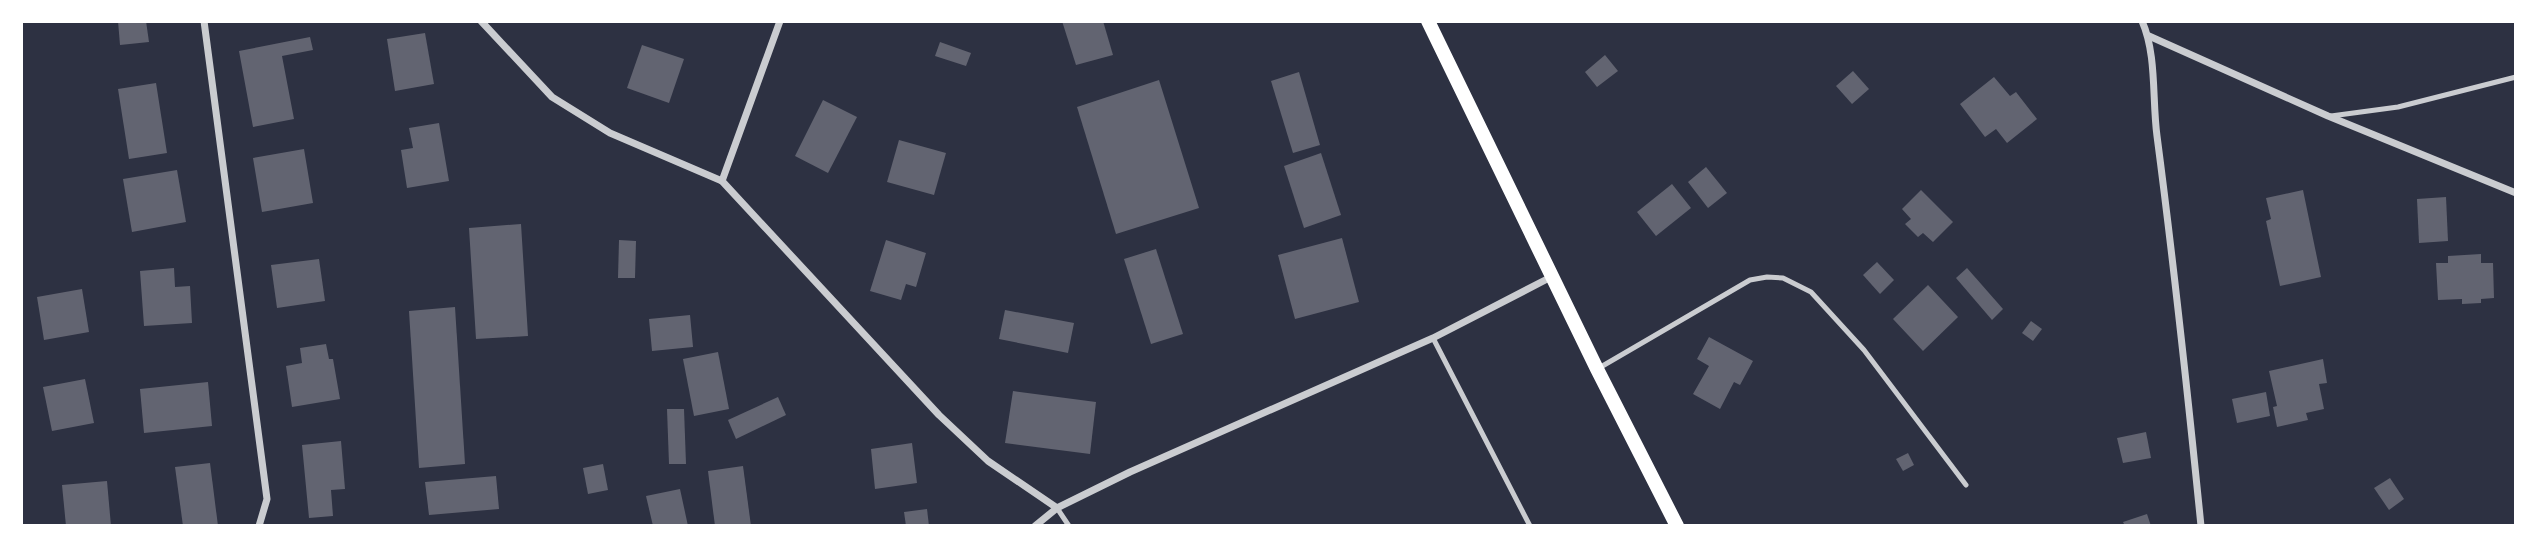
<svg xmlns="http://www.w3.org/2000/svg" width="2537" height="547" viewBox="0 0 2537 547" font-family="'IBM Plex Sans',sans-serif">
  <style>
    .building { fill: #626471 }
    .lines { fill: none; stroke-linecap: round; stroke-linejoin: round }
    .service { stroke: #caccd0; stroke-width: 5 }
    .minor { stroke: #caccd0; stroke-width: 7 }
    .secondary { stroke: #fff; stroke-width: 14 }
  </style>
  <rect width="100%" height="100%" fill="#2d3142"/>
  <!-- building -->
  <g class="building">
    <path d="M118,21H146L149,42L120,45Z"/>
    <path d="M1062,21H1103L1113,55L1076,65Z"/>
    <path d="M425,33L434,84L395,91L387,39Z"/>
    <path d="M310,37L313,50L282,56L294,119L253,127L239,51Z"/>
    <path d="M940,42L971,53L966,66L935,56Z"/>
    <path d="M642,45L684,59L669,103L627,88Z"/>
    <path d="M1605,55L1618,71L1597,87L1585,72Z"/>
    <path d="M1853,71L1869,89L1852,104L1836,86Z"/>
    <path d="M1299,72L1320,145L1293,153L1271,81Z"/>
    <path d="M1994,77L2010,96L2016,92L2037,119L2007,143L1996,129L1985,137L1960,104Z"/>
    <path d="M1159,80L1199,208L1116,234L1077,107Z"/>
    <path d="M156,83L167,153L129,159L118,89Z"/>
    <path d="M823,100L857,117L828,173L795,156Z"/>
    <path d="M439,123L449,181L407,188L401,150L413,148L409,128Z"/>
    <path d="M899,140L946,153L934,195L887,182Z"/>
    <path d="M304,149L313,203L262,212L253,158Z"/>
    <path d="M1321,153L1341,215L1304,228L1284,166Z"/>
    <path d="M1706,167L1727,193L1708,208L1688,182Z"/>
    <path d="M177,170L186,222L132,232L123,179Z"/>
    <path d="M1672,184L1691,208L1656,236L1637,212Z"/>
    <path d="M1921,190L1953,222L1933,242L1923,233L1918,237L1905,224L1911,219L1902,209Z"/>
    <path d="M2303,190L2321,277L2280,286L2266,221L2271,219L2266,198Z"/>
    <path d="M2446,197L2448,241L2419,243L2417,199Z"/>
    <path d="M521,224L528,336L476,339L469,228Z"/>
    <path d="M1342,238L1359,302L1295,319L1278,255Z"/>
    <path d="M619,240L636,241L635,278H618Z"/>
    <path d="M886,240L926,253L916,287L906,284L901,300L870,291Z"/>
    <path d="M1156,249L1183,334L1151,344L1124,259Z"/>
    <path d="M2481,254V263H2493L2494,298L2481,299V303L2462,304V299L2438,300L2436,263H2448V256Z"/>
    <path d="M319,259L325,301L277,308L271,265Z"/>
    <path d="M1877,262L1894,280L1880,294L1863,275Z"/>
    <path d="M174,268L175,287L190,286L192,323L144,326L140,271Z"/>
    <path d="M1967,268L2003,309L1992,320L1956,278Z"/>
    <path d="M1928,285L1958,317L1923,351L1893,319Z"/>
    <path d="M82,289L89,332L44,340L37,297Z"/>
    <path d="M455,307L465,464L419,468L409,311Z"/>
    <path d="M1005,310L1074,323L1068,353L999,339Z"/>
    <path d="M690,315L693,347L652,351L649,319Z"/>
    <path d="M2031,321L2042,329L2033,341L2022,333Z"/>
    <path d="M1709,337L1753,361L1740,385L1734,382L1720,409L1693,394L1709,366L1697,359Z"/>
    <path d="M326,344L329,359H333L340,399L292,407L286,366L302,363L300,348Z"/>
    <path d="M718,352L729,409L694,416L683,359Z"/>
    <path d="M2323,359L2327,383L2319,384L2324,409L2306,413L2308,420L2277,427L2273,407L2277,406L2269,371Z"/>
    <path d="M85,379L94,423L52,431L43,387Z"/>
    <path d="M208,382L212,426L144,433L140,389Z"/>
    <path d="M1013,391L1096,402L1090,454L1005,443Z"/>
    <path d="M2266,392L2270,416L2237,423L2232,399Z"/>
    <path d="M778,397L786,415L736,439L728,420Z"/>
    <path d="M667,409H684L686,464H669Z"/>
    <path d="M2146,432L2151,458L2123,463L2117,438Z"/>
    <path d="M341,441L345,489L331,490L333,516L309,518L302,445Z"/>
    <path d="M912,443L917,483L875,489L871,449Z"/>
    <path d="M1908,453L1914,465L1903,471L1896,459Z"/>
    <path d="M210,463L218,526H183L175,467Z"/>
    <path d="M603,464L608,490L588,494L583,468Z"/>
    <path d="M743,466L751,526H715L708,471Z"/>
    <path d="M496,476L499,509L429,515L425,482Z"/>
    <path d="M2390,478L2404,499L2389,510L2374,488Z"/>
    <path d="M107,481L111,526H66L62,485Z"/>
    <path d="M680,489L688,526H653L646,496Z"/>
    <path d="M927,509L929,526H906L904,512Z"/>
    <path d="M2147,514L2151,526H2125L2123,522Z"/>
  </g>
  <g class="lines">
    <!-- service -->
    <g class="service">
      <path d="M2331,116L2398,107L2516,77"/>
      <path d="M1433,338L1530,526"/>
      <path d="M1599,368L1750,280L1767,277L1783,278L1811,292L1864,350L1966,485"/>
      <path d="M1057,508L1069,526"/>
    </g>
    <!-- minor -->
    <g class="minor">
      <path d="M204,21L267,499L259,526"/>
      <path d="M481,21L552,97L610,133L722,181L939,415L988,461L1057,508"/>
      <path d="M2142,21C2157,55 2152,99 2157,136C2174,266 2188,396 2201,526"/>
      <path d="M2149,36L2328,116L2516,193"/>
      <path d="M722,181L780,21"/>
      <path d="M1035,526L1057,508L1130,472L1433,338L1553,276"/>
    </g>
    <!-- secondary -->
    <path class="secondary" d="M1428,21L1597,369L1677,526"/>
  </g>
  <!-- border -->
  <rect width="2537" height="547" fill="none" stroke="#ffffff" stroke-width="46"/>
</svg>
